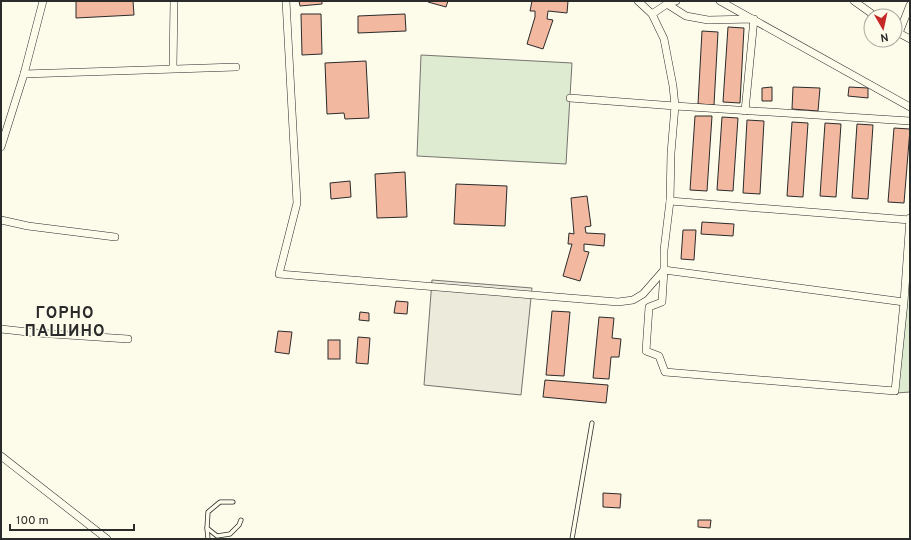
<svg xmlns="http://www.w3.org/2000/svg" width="911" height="540" viewBox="0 0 911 540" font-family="Overpass,sans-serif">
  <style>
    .green { fill: #deebd1; stroke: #74746e }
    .parking { fill: #eceadb; stroke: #74746e }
    .building { fill: #f2b8a0; stroke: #2b2b2b }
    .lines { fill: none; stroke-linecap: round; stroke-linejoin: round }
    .lane-casing { stroke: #2b2b2b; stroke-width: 5 }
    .street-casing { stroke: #2b2b2b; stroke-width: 8 }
    .lane { stroke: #fdfbea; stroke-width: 3.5 }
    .street { stroke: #fdfbea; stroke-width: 7 }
    .labels { text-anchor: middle; stroke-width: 3; stroke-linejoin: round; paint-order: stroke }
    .district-label { font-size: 16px; font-weight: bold; letter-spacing: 1px; fill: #2b2b2b; stroke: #fdfbea }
  </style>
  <rect width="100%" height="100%" fill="#fdfbea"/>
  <!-- green -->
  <g class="green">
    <path d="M421,55L572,63L566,164L417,156Z"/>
    <path d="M910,246V392L896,393Z"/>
  </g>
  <!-- parking -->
  <path class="parking" d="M432,280L532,288L521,395L424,385Z"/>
  <!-- building -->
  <g class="building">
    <path d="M76,1H133L134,15L76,18Z"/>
    <path d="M299,1H322V4L300,6Z"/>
    <path d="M429,1H448L446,7L428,2Z"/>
    <path d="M532,1H568L567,13L548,11L547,19L553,20L543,49L527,44L535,17V11H530Z"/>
    <path d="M301,14H321L322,54L302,55Z"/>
    <path d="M405,14L406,31L358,33V16Z"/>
    <path d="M728,27L744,28L740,103L723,102Z"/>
    <path d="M702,31L718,32L714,105L698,104Z"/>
    <path d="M366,61L369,118L345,119L344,113L327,114L325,63Z"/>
    <path d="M772,87V101H762V88Z"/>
    <path d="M793,87L820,88L818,111L792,109Z"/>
    <path d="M849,87L868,88V98L848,96Z"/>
    <path d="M695,116H712L707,191L690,190Z"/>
    <path d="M722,117L738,118L733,191L717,190Z"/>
    <path d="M747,120L764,121L760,194L743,193Z"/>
    <path d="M792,122L808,123L803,197L787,196Z"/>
    <path d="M825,123L841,124L836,197L820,196Z"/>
    <path d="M857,124L873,125L868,199L852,198Z"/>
    <path d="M894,128L910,129L904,203L888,202Z"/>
    <path d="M405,172L407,217L377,218L375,174Z"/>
    <path d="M350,181L351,197L331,199L330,183Z"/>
    <path d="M456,184L507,186L505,226L454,224Z"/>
    <path d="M587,196L591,226L585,227L586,233L605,234L604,246L584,244V251L589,252L580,281L563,276L572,244H568L569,233L574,234L571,198Z"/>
    <path d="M702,222L734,224L733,236L701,234Z"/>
    <path d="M683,230H696L694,260L681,259Z"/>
    <path d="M396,301L408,302L407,314L394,313Z"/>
    <path d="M552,311L570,312L564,376L546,375Z"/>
    <path d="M360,312L369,313V321L359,320Z"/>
    <path d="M599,317L614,318L612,338L621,339L619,357H611L609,379L593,378Z"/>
    <path d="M278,331L292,332L289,354L275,352Z"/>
    <path d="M358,337L370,338L368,364L356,363Z"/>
    <rect x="328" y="340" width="12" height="19"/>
    <path d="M545,380L608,385L606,403L543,397Z"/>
    <path d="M603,493L621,494L620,508L603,507Z"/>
    <path d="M698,520H711L710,528L698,527Z"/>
  </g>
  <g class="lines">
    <defs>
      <g id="lane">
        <path d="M233,502H220L208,512L207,528L217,536L230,534L239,525L241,520"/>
        <path d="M207,528L208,539"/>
        <path d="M572,539L592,423"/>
      </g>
      <g id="street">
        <path d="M286,1L297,203L279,274L618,302L633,300L643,294L664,270V250L670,201L671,153L675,106L673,86L664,39L652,14L638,1"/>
        <path d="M720,1L910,107"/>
        <path d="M854,1L875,16"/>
        <path d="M667,4L686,16L708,20L754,19L745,111"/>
        <path d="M652,14L667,4L676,1"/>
        <path d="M895,31L910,39"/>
        <path d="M899,33L910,5"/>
        <path d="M173,68L174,1"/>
        <path d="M24,74L236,67"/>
        <path d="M570,98L675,106L910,121"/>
        <path d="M1,147L24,74L43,1"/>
        <path d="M670,201L910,220"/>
        <path d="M1,220L28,226L115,237"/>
        <path d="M904,302L664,270L662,302L649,307L646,351L659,356L665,372L895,391L904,302L910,218"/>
        <path d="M1,329L37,333L128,339"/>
        <path d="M1,456L107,539"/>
      </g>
    </defs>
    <!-- lane casing -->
    <use href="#lane" class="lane-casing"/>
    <!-- street casing -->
    <use href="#street" class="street-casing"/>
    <!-- lane -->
    <use href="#lane" class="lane"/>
    <!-- street -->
    <use href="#street" class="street"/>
  </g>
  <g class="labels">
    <!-- district labels -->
    <g class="district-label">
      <text x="65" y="318">ГОРНО<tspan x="65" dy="18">ПАШИНО</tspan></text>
    </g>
  </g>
  <!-- border -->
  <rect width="911" height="540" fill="none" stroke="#2b2b2b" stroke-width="4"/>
  <!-- north arrow -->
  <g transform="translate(883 28) rotate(171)"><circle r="19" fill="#fdfbea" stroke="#a9a89e"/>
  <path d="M0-3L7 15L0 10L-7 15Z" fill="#c62828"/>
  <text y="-6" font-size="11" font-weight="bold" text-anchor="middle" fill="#2b2b2b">N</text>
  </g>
  <!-- scale -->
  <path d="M10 524v6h124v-6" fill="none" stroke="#2b2b2b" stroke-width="2"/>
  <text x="16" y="524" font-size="12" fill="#2b2b2b" stroke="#fdfbea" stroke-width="3" paint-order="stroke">100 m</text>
</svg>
